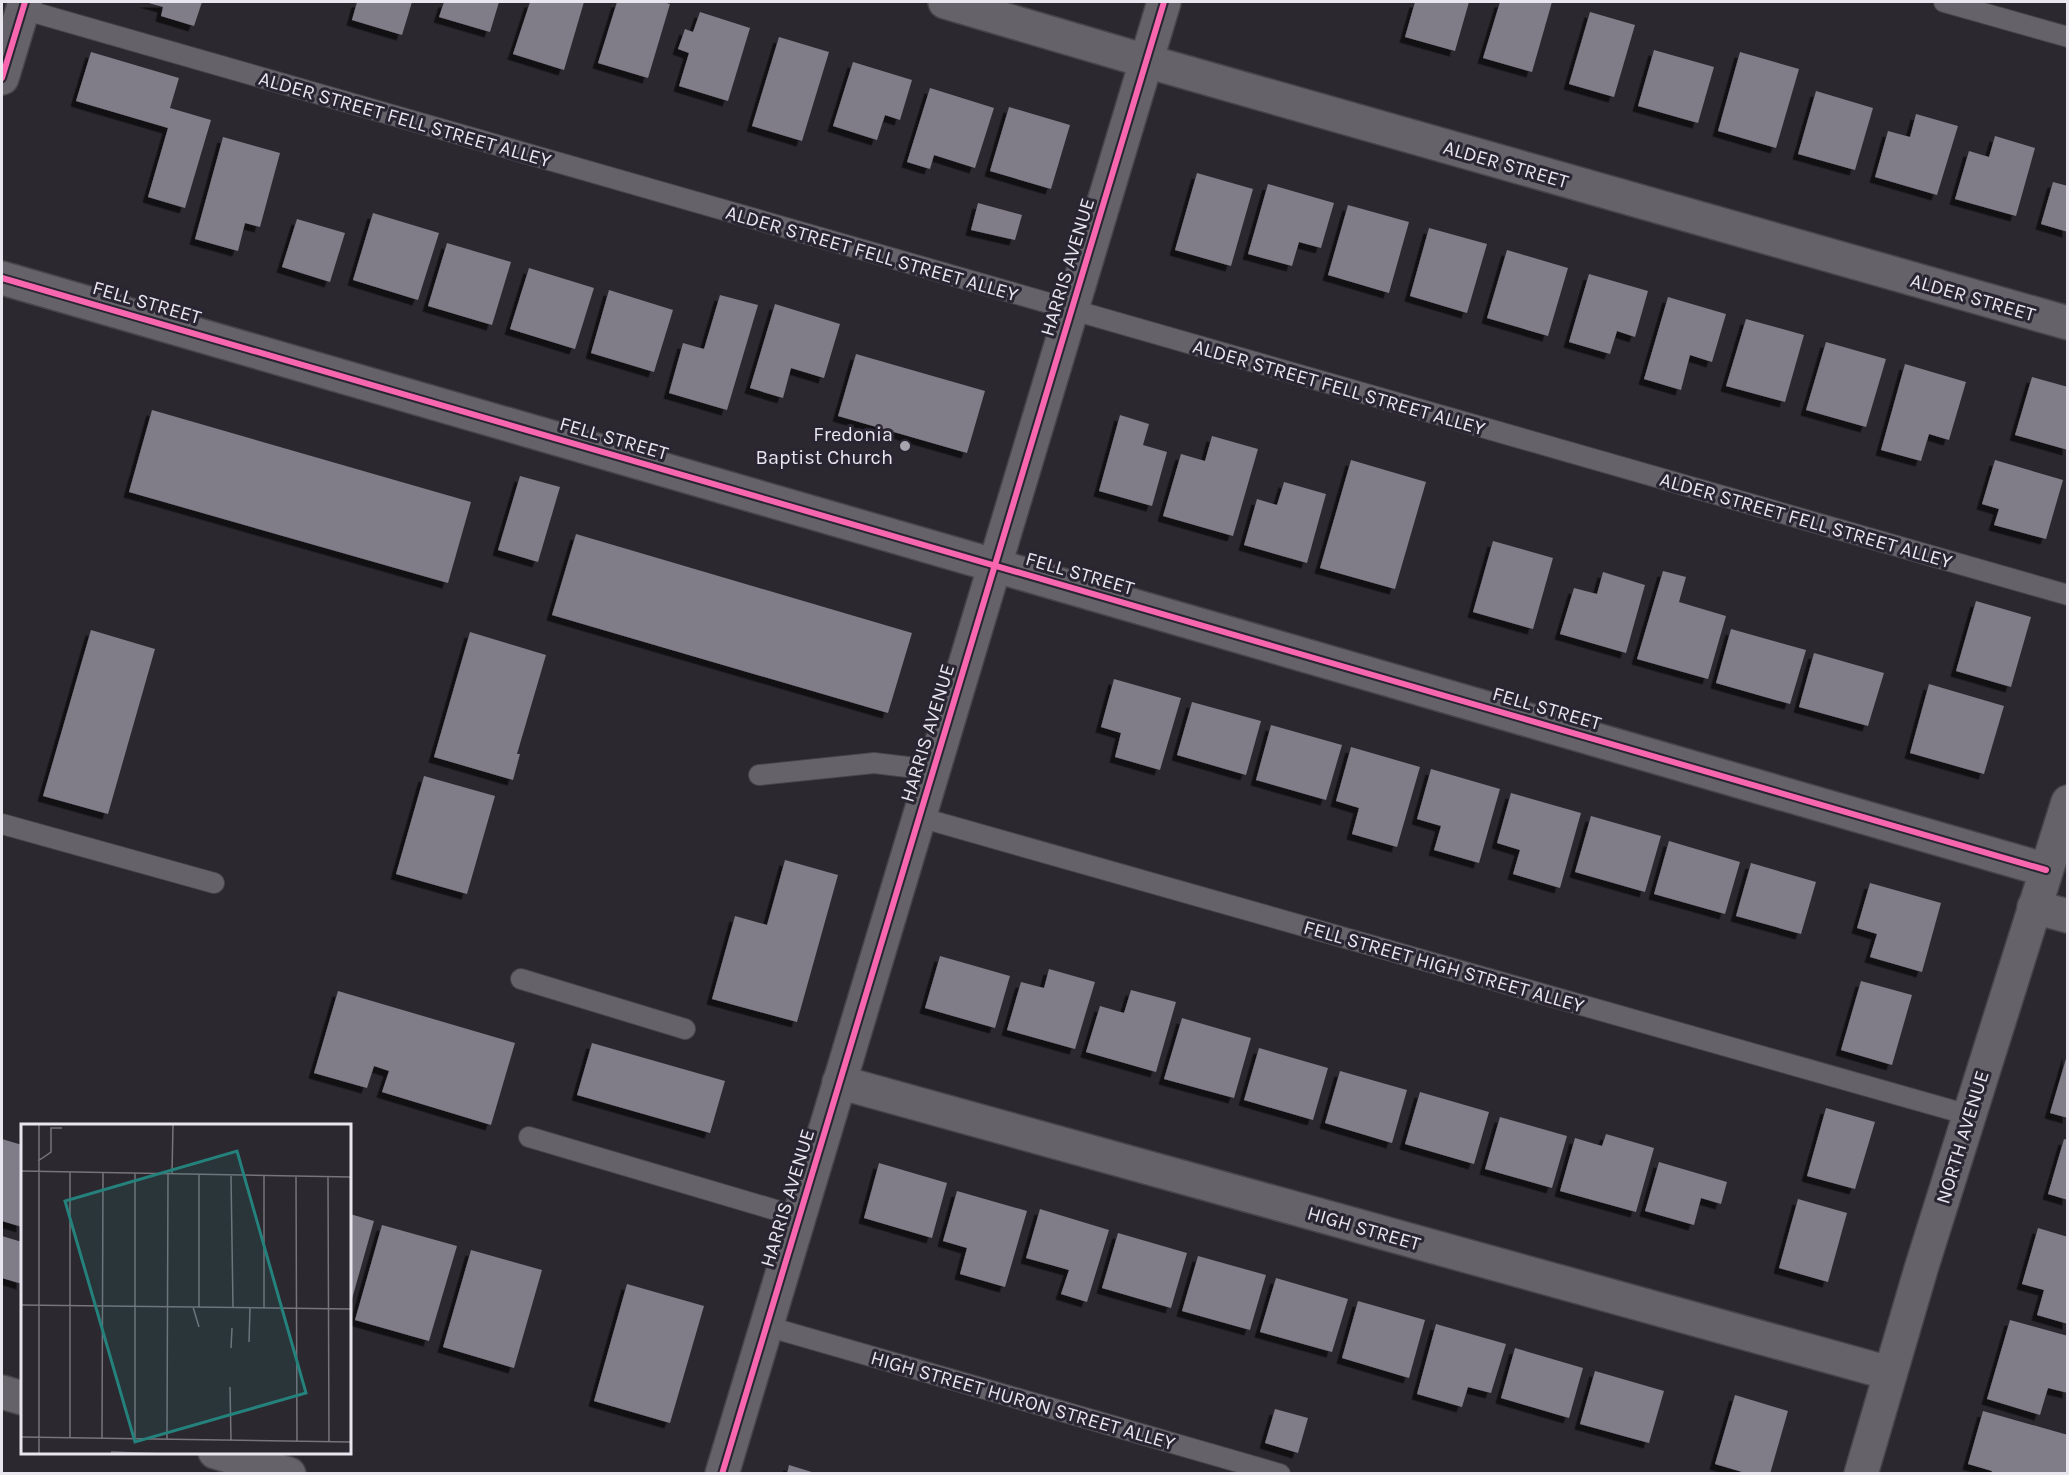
<svg xmlns="http://www.w3.org/2000/svg" width="2069" height="1475" viewBox="0 0 2069 1475" font-family="Karla,sans-serif">
  <style>
    .building { fill: #807b88; filter: url(#shadow) }
    .lines { fill: none; stroke-linecap: round; stroke-linejoin: round }
    .lane-casing { stroke: #47444a; stroke-width: 22 }
    .street-casing { stroke: #47444a; stroke-width: 36 }
    .secondary-casing { stroke: #47444a; stroke-width: 36 }
    .lane { stroke: #656369; stroke-width: 20 }
    .street { stroke: #656369; stroke-width: 33 }
    .secondary { stroke: #656369; stroke-width: 33 }
    .cycleway-casing { stroke: #2a2532; stroke-width: 10 }
    .cycleway { stroke: #f766af; stroke-width: 6 }
    .poi-dot { fill: #a6a4ac; stroke: #2a2532; stroke-width: 2 }
    .labels { text-anchor: middle; stroke-width: 6; stroke-linejoin: round; paint-order: stroke }
    .street-label { font-size: 20px; fill: #e9e6ef; stroke: #2a2532 }
    .poi-label { font-size: 20px; fill: #e9e6ef; stroke: #2a2532; text-anchor: end }
    .inset-road { fill: none; stroke: #77747c; stroke-width: 1.5 }
    .view { fill: #25817b; fill-opacity: 0.15; stroke: #25817b; stroke-width: 3 }
    .inset-edge { fill: none; stroke: #e9e6ef; stroke-width: 3 }
  </style>
  <defs>
    <filter id="shadow"><feDropShadow dx="-5.5" dy="5.5" stdDeviation="0" flood-color="#0009"/></filter>
  </defs>
  <rect width="100%" height="100%" fill="#2b282f"/>
  <!-- building -->
  <g class="building">
    <path d="M145,2H202L194,26L161,16L163,7Z"/>
    <path d="M357,2H412L402,35L352,20Z"/>
    <path d="M444,2H499L490,32L439,17Z"/>
    <path d="M530,2H584L564,70L513,54Z"/>
    <path d="M617,2H663L670,4L648,78L598,63Z"/>
    <path d="M1415,2H1469L1455,51L1405,37Z"/>
    <path d="M1500,2H1552L1532,72L1483,58Z"/>
    <path d="M700,12L750,28L728,101L679,86L689,53L678,49L685,29L693,32Z"/>
    <path d="M1590,12L1635,25L1614,97L1569,84Z"/>
    <path d="M779,37L829,52L802,141L752,126Z"/>
    <path d="M1654,50L1714,67L1698,123L1638,106Z"/>
    <path d="M91,52L179,78L170,108L211,120L185,208L148,197L168,128L76,101Z"/>
    <path d="M1740,52L1799,69L1776,148L1718,131Z"/>
    <path d="M853,62L912,80L900,120L885,115L877,140L833,126Z"/>
    <path d="M930,88L994,108L975,168L934,155L930,169L907,162Z"/>
    <path d="M1816,91L1873,108L1855,170L1798,154Z"/>
    <path d="M1009,107L1070,125L1051,189L990,171Z"/>
    <path d="M1916,114L1958,126L1937,195L1875,177L1888,131L1910,137Z"/>
    <path d="M1995,136L2035,148L2016,216L1955,199L1969,151L1989,157Z"/>
    <path d="M223,137L280,153L260,227L245,223L238,251L195,239Z"/>
    <path d="M1197,173L1253,189L1231,266L1175,250Z"/>
    <path d="M2053,182L2068,186V232L2041,224Z"/>
    <path d="M1268,184L1334,203L1321,248L1299,242L1292,266L1248,254Z"/>
    <path d="M978,203L1022,215L1015,240L971,230Z"/>
    <path d="M1348,205L1409,222L1389,293L1328,275Z"/>
    <path d="M373,213L439,233L418,300L353,280Z"/>
    <path d="M297,219L345,233L330,282L282,267Z"/>
    <path d="M1429,228L1487,244L1467,313L1410,296Z"/>
    <path d="M447,243L511,262L492,325L428,306Z"/>
    <path d="M1507,250L1568,268L1548,336L1487,318Z"/>
    <path d="M529,268L594,288L575,349L510,329Z"/>
    <path d="M1589,274L1648,291L1635,337L1617,331L1610,354L1569,342Z"/>
    <path d="M609,290L673,310L654,372L591,353Z"/>
    <path d="M720,295L758,305L727,410L669,393L683,343L704,349Z"/>
    <path d="M1668,297L1726,314L1712,362L1690,355L1681,390L1644,379Z"/>
    <path d="M775,304L840,324L824,378L791,368L783,398L750,388Z"/>
    <path d="M1746,319L1804,335L1785,402L1726,386Z"/>
    <path d="M1826,342L1886,359L1866,427L1806,410Z"/>
    <path d="M856,354L985,391L967,453L838,416Z"/>
    <path d="M1905,364L1966,382L1949,440L1929,434L1921,461L1881,450Z"/>
    <path d="M2032,377L2068,387V450L2015,435Z"/>
    <path d="M152,410L471,502L448,583L129,492Z"/>
    <path d="M1120,415L1149,424L1143,445L1167,452L1152,506L1099,491Z"/>
    <path d="M1212,436L1258,449L1233,536L1163,516L1181,454L1205,461Z"/>
    <path d="M1351,460L1426,482L1395,589L1320,568Z"/>
    <path d="M1995,460L2063,480L2046,539L1994,525L1999,509L1982,504Z"/>
    <path d="M520,476L560,487L538,562L498,550Z"/>
    <path d="M1284,482L1326,494L1307,563L1244,545L1257,499L1277,505Z"/>
    <path d="M576,534L912,633L888,713L552,615Z"/>
    <path d="M1493,541L1553,558L1533,629L1473,612Z"/>
    <path d="M1663,571L1686,577L1679,602L1726,616L1708,679L1637,659Z"/>
    <path d="M1603,572L1645,585L1626,653L1560,634L1574,588L1597,594Z"/>
    <path d="M1976,601L2031,617L2011,687L1956,671Z"/>
    <path d="M1731,629L1806,650L1790,704L1716,683Z"/>
    <path d="M91,630L155,649L108,814L43,796Z"/>
    <path d="M470,632L546,655L517,754H520L513,780L434,757Z"/>
    <path d="M1814,653L1884,673L1868,726L1799,707Z"/>
    <path d="M1114,679L1181,698L1160,770L1115,757L1121,733L1101,727Z"/>
    <path d="M1929,684L2004,706L1984,774L1910,753Z"/>
    <path d="M1192,702L1261,721L1246,775L1177,755Z"/>
    <path d="M1271,725L1342,745L1326,800L1256,780Z"/>
    <path d="M1351,747L1420,767L1397,847L1352,834L1359,808L1336,801Z"/>
    <path d="M1431,769L1500,789L1479,863L1434,850L1441,826L1417,819Z"/>
    <path d="M424,776L495,796L467,894L396,874Z"/>
    <path d="M1511,793L1581,813L1560,888L1513,874L1520,850L1497,843Z"/>
    <path d="M1591,816L1661,836L1645,892L1575,872Z"/>
    <path d="M1669,841L1740,862L1725,914L1654,894Z"/>
    <path d="M785,860L838,875L797,1022L712,999L735,916L767,925Z"/>
    <path d="M1751,863L1816,882L1801,934L1736,916Z"/>
    <path d="M1870,883L1941,903L1922,972L1870,957L1877,934L1857,928Z"/>
    <path d="M940,956L1010,976L995,1028L925,1008Z"/>
    <path d="M1049,969L1095,982L1075,1049L1007,1030L1021,982L1044,988Z"/>
    <path d="M1861,981L1912,995L1892,1065L1841,1050Z"/>
    <path d="M1131,990L1176,1002L1156,1072L1086,1052L1100,1006L1124,1013Z"/>
    <path d="M338,991L515,1043L491,1125L382,1092L389,1071L374,1066L367,1088L314,1073Z"/>
    <path d="M1182,1018L1251,1038L1234,1098L1164,1079Z"/>
    <path d="M592,1043L725,1081L710,1133L577,1095Z"/>
    <path d="M1259,1048L1328,1068L1313,1120L1244,1100Z"/>
    <path d="M2068,1052V1118L2050,1113Z"/>
    <path d="M1340,1071L1407,1090L1392,1143L1325,1123Z"/>
    <path d="M1420,1092L1489,1112L1474,1164L1405,1144Z"/>
    <path d="M1826,1108L1875,1122L1855,1189L1807,1176Z"/>
    <path d="M1500,1117L1567,1136L1552,1188L1485,1169Z"/>
    <path d="M1606,1134L1654,1148L1636,1212L1560,1191L1575,1138L1602,1146Z"/>
    <path d="M2,1139L22,1145V1227L2,1221Z"/>
    <path d="M2064,1139L2068,1140V1200L2048,1194Z"/>
    <path d="M1659,1162L1727,1182L1721,1204L1701,1198L1694,1225L1645,1211Z"/>
    <path d="M879,1163L947,1183L932,1238L864,1218Z"/>
    <path d="M957,1191L1027,1211L1005,1287L960,1274L967,1248L943,1241Z"/>
    <path d="M1798,1199L1847,1213L1828,1282L1779,1268Z"/>
    <path d="M1040,1209L1109,1230L1087,1302L1061,1294L1069,1270L1026,1258Z"/>
    <path d="M350,1214L374,1221L350,1306Z"/>
    <path d="M382,1225L457,1246L429,1341L355,1320Z"/>
    <path d="M2038,1228L2068,1237V1324L2037,1315L2044,1290L2022,1284Z"/>
    <path d="M1118,1233L1187,1253L1171,1308L1102,1288Z"/>
    <path d="M2,1236L22,1242V1284L2,1278Z"/>
    <path d="M471,1250L542,1270L514,1368L443,1347Z"/>
    <path d="M1198,1256L1266,1275L1250,1330L1182,1311Z"/>
    <path d="M1276,1278L1348,1299L1332,1352L1260,1332Z"/>
    <path d="M627,1284L704,1306L670,1423L594,1401Z"/>
    <path d="M1358,1301L1425,1320L1409,1378L1342,1358Z"/>
    <path d="M2010,1320L2068,1336V1393L2048,1388L2040,1415L1987,1399Z"/>
    <path d="M1436,1324L1506,1344L1491,1393L1468,1387L1462,1407L1417,1394Z"/>
    <path d="M1515,1348L1583,1368L1569,1418L1501,1398Z"/>
    <path d="M1595,1371L1664,1391L1649,1443L1580,1424Z"/>
    <path d="M1735,1395L1788,1411L1770,1474H1749L1715,1464Z"/>
    <path d="M1275,1409L1308,1418L1298,1453L1265,1443Z"/>
    <path d="M1983,1411L2068,1435V1474H1991L1992,1471L1968,1464Z"/>
    <path d="M789,1465L815,1473V1474H787Z"/>
  </g>
  <g class="lines">
    <defs>
      <g id="lane">
        <path d="M1944,2L2068,37"/>
        <path d="M22,9L2068,595"/>
        <path d="M759,775L874,763L933,770"/>
        <path d="M919,817L1969,1115"/>
        <path d="M2,824L214,883"/>
        <path d="M521,979L685,1029"/>
        <path d="M529,1137L799,1217"/>
        <path d="M766,1326L1280,1474"/>
      </g>
      <g id="street">
        <path d="M945,2L1146,61L2068,323"/>
        <path d="M2,278L2046,870"/>
        <path d="M2034,907L2068,916"/>
        <path d="M839,1082L1889,1373"/>
        <path d="M2,1392L22,1398"/>
        <path d="M215,1452L289,1474"/>
        <path d="M722,1474L1164,2"/>
      </g>
      <g id="secondary">
        <path d="M2,78L25,2"/>
        <path d="M1861,1474L1921,1269L2068,802"/>
      </g>
    </defs>
    <!-- lane casing -->
    <use href="#lane" class="lane-casing"/>
    <!-- street casing -->
    <use href="#street" class="street-casing"/>
    <!-- secondary casing -->
    <use href="#secondary" class="secondary-casing"/>
    <!-- lane -->
    <use href="#lane" class="lane"/>
    <!-- street -->
    <use href="#street" class="street"/>
    <!-- secondary -->
    <use href="#secondary" class="secondary"/>
    <defs>
      <g id="cycleway">
        <path d="M2,78L25,2"/>
        <path d="M2,278L2046,870"/>
        <path d="M722,1474L1164,2"/>
      </g>
    </defs>
    <!-- cycleway casing -->
    <use href="#cycleway" class="cycleway-casing"/>
    <!-- cycleway -->
    <use href="#cycleway" class="cycleway"/>
  </g>
  <!-- markers -->
  <circle class="poi-dot" cx="905" cy="446" r="6"/>
  <g class="labels">
    <!-- street labels -->
    <g class="street-label">
      <text transform="translate(405 119) rotate(16)" y="7">ALDER STREET FELL STREET ALLEY</text>
      <text transform="translate(1506 164) rotate(16)" y="7">ALDER STREET</text>
      <text transform="translate(872 253) rotate(16)" y="7">ALDER STREET FELL STREET ALLEY</text>
      <text transform="translate(1067 267) rotate(-73)" y="7">HARRIS AVENUE</text>
      <text transform="translate(1973 297) rotate(16)" y="7">ALDER STREET</text>
      <text transform="translate(147 302) rotate(16)" y="7">FELL STREET</text>
      <text transform="translate(1339 387) rotate(16)" y="7">ALDER STREET FELL STREET ALLEY</text>
      <text transform="translate(614 438) rotate(16)" y="7">FELL STREET</text>
      <text transform="translate(1806 520) rotate(16)" y="7">ALDER STREET FELL STREET ALLEY</text>
      <text transform="translate(1080 573) rotate(16)" y="7">FELL STREET</text>
      <text transform="translate(1547 708) rotate(16)" y="7">FELL STREET</text>
      <text transform="translate(927 733) rotate(-73)" y="7">HARRIS AVENUE</text>
      <text transform="translate(1444 966) rotate(16)" y="7">FELL STREET HIGH STREET ALLEY</text>
      <text transform="translate(1962 1137) rotate(-73)" y="7">NORTH AVENUE</text>
      <text transform="translate(787 1198) rotate(-73)" y="7">HARRIS AVENUE</text>
      <text transform="translate(1364 1228) rotate(16)" y="7">HIGH STREET</text>
      <text transform="translate(1023 1400) rotate(16)" y="7">HIGH STREET HURON STREET ALLEY</text>
    </g>
    <!-- poi labels -->
    <g class="poi-label">
      <text x="893" y="441">Fredonia<tspan x="893" dy="23">Baptist Church</tspan></text>
    </g>
  </g>
  <!-- overview -->
  <g transform="translate(21 1124)">
    <rect width="330" height="330" fill="#2b282f"/>
    <path class="inset-road" d="M18,0V330M17,37L30,28V4H41M0,47L330,53M49,48V314M114,49V315M151,50L152,0M178,51V183M210,52L212,184M243,52V184M275,53L276,317M307,53L308,318M0,181L330,185M172,183L178,203M228,218L229,184M210,224L211,204M209,263L210,316M0,313L330,318M81,314L82,49M146,315L147,50M90,328L144,330"/>
    <path class="view" d="M216,27L285,269L114,318L44,77Z"/>
    <rect width="330" height="330" class="inset-edge"/>
  </g>
  <!-- border -->
  <rect width="2069" height="1475" fill="none" stroke="#e9e6ef" stroke-width="6"/>
</svg>
